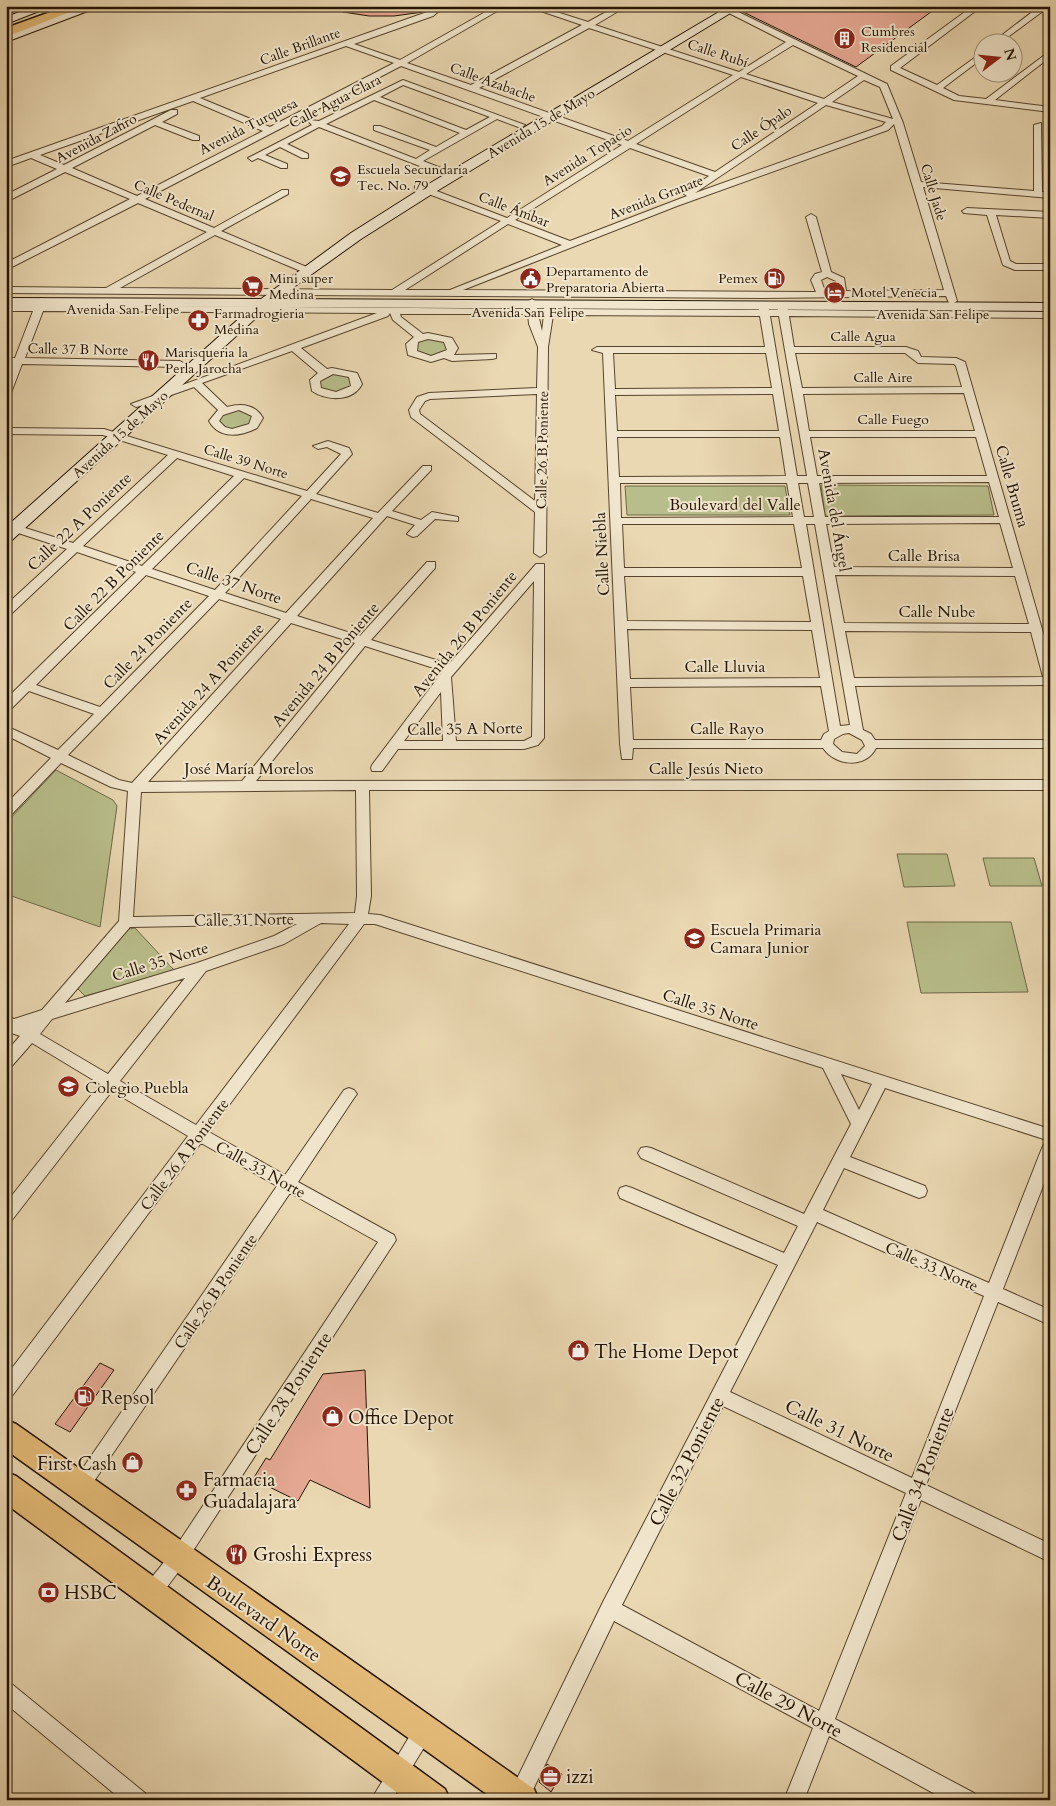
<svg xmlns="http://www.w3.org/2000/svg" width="1056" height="1806" viewBox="0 0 1056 1806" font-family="Cardo,serif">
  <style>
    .green { fill: #b8be8b; stroke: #6e6846 }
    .building { fill: #e6a994; stroke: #241300 }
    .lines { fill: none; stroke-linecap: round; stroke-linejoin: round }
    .street-casing { stroke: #56442c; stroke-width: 2 }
    .secondary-casing { stroke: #241300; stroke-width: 2 }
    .primary-casing { stroke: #241300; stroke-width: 3 }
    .street { fill: #f1e6cd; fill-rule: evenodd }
    .secondary { fill: #f1e6cd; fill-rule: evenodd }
    .primary { fill: #e5bc79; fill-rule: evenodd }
    .labels { text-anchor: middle; stroke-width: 4; stroke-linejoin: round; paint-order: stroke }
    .far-poi-label { font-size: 14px; fill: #241300; stroke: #f1e6cd; text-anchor: start }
    .far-street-label { font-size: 14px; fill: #241300; stroke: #f1e6cd }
    .street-label { font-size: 16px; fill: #241300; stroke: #f1e6cd }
    .poi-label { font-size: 16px; fill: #241300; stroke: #f1e6cd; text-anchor: start }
    .near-poi-label { font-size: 19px; fill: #241300; stroke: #f1e6cd; text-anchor: start }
    .near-street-label { font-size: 19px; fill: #241300; stroke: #f1e6cd }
  </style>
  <rect width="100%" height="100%" fill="#ead8b2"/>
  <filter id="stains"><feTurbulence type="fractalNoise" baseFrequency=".004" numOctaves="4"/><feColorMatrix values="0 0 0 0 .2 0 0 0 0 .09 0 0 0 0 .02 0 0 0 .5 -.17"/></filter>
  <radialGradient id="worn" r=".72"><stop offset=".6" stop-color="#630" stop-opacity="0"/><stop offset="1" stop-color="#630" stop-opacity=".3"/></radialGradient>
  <!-- green -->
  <g class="green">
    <path d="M439,338L450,347L441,356L422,357L412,348L421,339Z"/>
    <path d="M325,374H344L354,383L344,392L326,393L315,384Z"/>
    <path d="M226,410H245L255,420L244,429L224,430L215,420Z"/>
    <path d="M821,485L988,486L994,515L825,516Z"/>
    <path d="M625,486H785L790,515H627Z"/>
    <path d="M56,770L113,800L117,806L100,927L6,894V823Z"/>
    <path d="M897,854H947L955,886L904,887Z"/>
    <path d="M983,858H1034L1042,886H990Z"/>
    <path d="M907,922H1011L1028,992L921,993Z"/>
    <path d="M135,928L175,971L85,996L77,988L124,930Z"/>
  </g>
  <!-- building -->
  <g class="building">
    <path d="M344,6H422L423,12L394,16H369L343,12Z"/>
    <path d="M744,6H939L856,67L739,10Z"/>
    <path d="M100,1363L114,1370L70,1432L55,1424Z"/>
    <path d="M365,1370L370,1508L310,1480L298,1501L253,1479L266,1458L270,1460L323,1374Z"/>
    <path d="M547,1764L562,1774L551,1792L539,1782Z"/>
  </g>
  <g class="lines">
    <defs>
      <g id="street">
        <path d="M436,6H445L433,16L354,44L400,60L496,6H506L407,63L471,85L582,25L526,6H538L588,22L617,6H627L595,25L739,72L786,42L715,6H726L887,84L903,123L921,182L1034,191V125L1041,123L1042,192H1050V198L923,187L957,301L952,304L949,303L946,296L762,298L6,293V287L106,288L207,232L138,203L6,270V263L130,199L65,172L6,202V195L57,169L31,158L6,167V161L427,12ZM589,28L733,75L628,141L479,88ZM793,45L858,76L824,99L746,74ZM346,46L394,63L270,127L200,98ZM401,66L622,145L507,218L421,185H415V189L501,221L392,290L120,288L215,235L303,272H309V268L221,231L288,194V190H282L214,228L145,199ZM741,77L818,103L715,172L636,144ZM864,80L880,87L893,119L832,102ZM193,101L263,131L137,196L72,168L155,125L193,140H199V136L162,122L177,114V110H171L64,165L40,155ZM826,105L886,122L882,126L695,193ZM894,124L944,290L846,291L844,278L831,272L816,217L811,214L806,217L822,272L815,274L811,280L816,292L463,290L677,206L888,130ZM630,148L709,176L685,192L684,194L687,196L570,241L515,220ZM508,224L562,245L450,290H405ZM827,277L836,281V291H825L821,280Z"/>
        <path d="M973,6H982L900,68L937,85L984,51V57L943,88L959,96L986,99L1050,51V57L995,100L1050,107V112L954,100L891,70V66Z"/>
        <path d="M1040,6L1047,8L1001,42H993Z"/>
        <path d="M403,80L525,125L521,128L497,119L423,161L446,170L447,172L443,175L319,127L287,144L308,154V158H302L280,147L265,155L287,164V168H281L258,158L252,161L248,158L312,125L309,122L310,120L319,121ZM403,85L490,117L466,130L380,97ZM374,100L460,133L436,147L380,126H374V130L430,150L416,159L326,124Z"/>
        <path d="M967,208L1050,212V218L996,215L1010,261L1016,264H1050V270H1015L1003,265L987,215L964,213L962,211Z"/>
        <path d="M42,298L47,301L45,305L528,309L527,302L532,299L537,302V309H544L546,303H552L554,309L759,310L758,306L763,303L766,304L769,310H778L777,306L782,303L785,304L788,310L1050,312V318L789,316L794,347H906L918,351L921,357L956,358L965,362L1050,657V685L855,686L863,730L871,734L875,740H1050V748H876C866,769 835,766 823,748H633L632,759H622L620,744L603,353L592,350L597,347H765L760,316L553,315L548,347L546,553L540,557L534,553L535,512L411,417L409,410L417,397L429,393L537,388L538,347L529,324L528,314H400L401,317L423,334L428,333L452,338L458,348L454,355L496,354V358L492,359L452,361L444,358L431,362L408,355L406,344L414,337L393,320L390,313L388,316L301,348L327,369L332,368L357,373L362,384C353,402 327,401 312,391L310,380L318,373L292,351L202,383L227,407C241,403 255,404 263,418L257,428C240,437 219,439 209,421L218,410L194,387L140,406L136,407L131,404L377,313L43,311L25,358L180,361L185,364L180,367L22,364L11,393L6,396V379L12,364H6V358H15L33,311H6V305H35L39,299ZM538,314L544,315L542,331ZM770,316H779L807,476H797ZM428,339L444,342L447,350L431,356L417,351L418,342ZM613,353H766L772,388L615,389ZM795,353H905L918,363L954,364L956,366L962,387L802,388ZM333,374L349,377L351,386L336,392L321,388L320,381ZM964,393L975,431H809L803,394ZM537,394L535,501L420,414L419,410L425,401L430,399ZM773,394L779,431H617L615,395ZM239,410L252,416L249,424L232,429L225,427L219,421L223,415ZM617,437H780L786,476L619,477ZM810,437H976L987,476H817ZM989,482L999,517H825L819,483ZM620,483H787L793,517L621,518ZM798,483H808L814,517H804ZM1000,523L1013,568L834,567L826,524ZM622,524H794L802,568H624ZM806,524H815L850,725L840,726ZM835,575L1015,576L1029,624L844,623ZM624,576H803L811,622L627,621ZM627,629L812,630L820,678L630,679ZM845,631L1031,632L1043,677L854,678ZM821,686L829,731L824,734L821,740H633L630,687ZM849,733L862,740L865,746L857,754L842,752L833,744L834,739L843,734Z"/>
        <path d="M6,428L104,429L307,491L341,454L327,447L318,449L313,446L328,441L349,448L352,454L316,494L378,513L423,466H431V470L392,511L421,520L432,512L458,517V521L435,519L417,536L413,537L407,534L415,525L387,516L297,616L360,636L427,562H435V568L371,640L449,664L536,564H544V738L538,745L524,749H398L382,771H372L371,768L372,765L443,671L365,646L256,781L1050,780V790H369L371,896L368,914L380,915L1050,1129V1141L885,1088L850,1157L925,1186L927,1191L925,1196L919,1198L844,1168L823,1210L989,1283L1042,1148L1045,1143L1050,1142V1168L1003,1289L1050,1310V1325L998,1302L926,1485L1050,1544V1562L921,1500L835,1719L974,1793L977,1800H946L829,1736L804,1800H784L813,1728L614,1621L528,1800H509L511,1791L603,1602L778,1265L620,1198L618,1193L620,1188L626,1186L632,1188L784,1253L798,1226L641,1158L638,1153L641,1148L646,1147L651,1148L804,1214L851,1124L823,1068L375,924H364L209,1132L285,1175L344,1090L349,1088L354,1090L357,1094L354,1098L298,1182L394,1235L396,1240L185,1563L158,1599L151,1602L144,1599L142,1593L144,1587L173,1551L378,1242L290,1193L86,1493L80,1495L74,1493L71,1487L74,1481L277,1186L201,1143L12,1396L6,1398V1376L188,1136L112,1091L12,1220L6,1222V1203L100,1084L32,1043L11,1067L6,1069V1052L20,1036L6,1031V1015L14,1019L42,1010L119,921L128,791L111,787L61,763L11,815L6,817V804L51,758L6,735V726L58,750L94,714L29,691L10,710L6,711V699L136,572L77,552L10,615L6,616V605L67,549L6,529V522L73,543L168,455L103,435L6,434ZM177,458L234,476L142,566L83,546ZM244,478L302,496L215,590L152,569ZM311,499L373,518L286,613L225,593ZM146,575L209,596L100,707L36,685ZM534,581L532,737L524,741H456L451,677ZM219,599L281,619L132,783L119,780L68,755ZM291,623L355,643L242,781L148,782ZM441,692L443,741H404ZM356,790L357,896L355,913L133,917L141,792ZM321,923L349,924L196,1125L120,1081L206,971L284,944ZM297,924L274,936L197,963L65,1003L130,927ZM185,978L108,1074L40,1034L52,1019ZM841,1074L872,1084L859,1110ZM817,1222L984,1296L912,1478L730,1392ZM723,1406L906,1493L819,1711L622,1605Z"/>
        <path d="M6,1683L13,1685L145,1793L148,1800H122L6,1704Z"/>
        <path d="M424,1721L431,1724L434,1731L392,1800H371L417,1724Z"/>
      </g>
      <g id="secondary">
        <path d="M36,6H52L6,24V17Z"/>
        <path d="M85,6H101L6,42V35Z"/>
        <path d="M729,6H742L432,194L361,239L277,299L1050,303V311L268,307L12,540L6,541V527L252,307L6,306V298L261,299L351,233L422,188Z"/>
      </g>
      <g id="primary">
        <path d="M67,6H85L6,37V28Z"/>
        <path d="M6,1420L16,1424L534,1789L539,1800H495L6,1450Z"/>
        <path d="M6,1472L16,1476L445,1789L450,1800H407L6,1504Z"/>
      </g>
    </defs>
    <!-- street casing -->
    <use href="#street" class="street-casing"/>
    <!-- secondary casing -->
    <use href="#secondary" class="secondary-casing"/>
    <!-- primary casing -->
    <use href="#primary" class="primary-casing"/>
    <!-- street -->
    <use href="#street" class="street"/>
    <!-- secondary -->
    <use href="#secondary" class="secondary"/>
    <!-- primary -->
    <use href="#primary" class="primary"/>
  </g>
  <!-- icons -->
  <defs>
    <symbol id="building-disc" viewBox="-11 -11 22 22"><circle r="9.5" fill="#8f2418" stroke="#f1e6cd"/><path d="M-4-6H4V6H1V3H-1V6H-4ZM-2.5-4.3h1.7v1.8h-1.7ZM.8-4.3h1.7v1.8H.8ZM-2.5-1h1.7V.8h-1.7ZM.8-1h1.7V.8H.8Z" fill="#fff"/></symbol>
    <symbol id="university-disc" viewBox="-11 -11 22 22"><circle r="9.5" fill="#8f2418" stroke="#f1e6cd"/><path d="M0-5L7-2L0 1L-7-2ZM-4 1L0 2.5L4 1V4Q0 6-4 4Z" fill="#fff"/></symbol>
    <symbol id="fuel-disc" viewBox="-11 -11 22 22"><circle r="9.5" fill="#8f2418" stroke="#f1e6cd"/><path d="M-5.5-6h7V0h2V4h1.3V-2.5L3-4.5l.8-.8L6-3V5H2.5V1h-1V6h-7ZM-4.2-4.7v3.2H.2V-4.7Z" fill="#fff"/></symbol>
    <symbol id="civic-disc" viewBox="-11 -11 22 22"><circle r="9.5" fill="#8f2418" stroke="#f1e6cd"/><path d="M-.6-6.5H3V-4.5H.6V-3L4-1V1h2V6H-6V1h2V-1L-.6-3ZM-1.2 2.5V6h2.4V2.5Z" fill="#fff"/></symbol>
    <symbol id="supermarket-disc" viewBox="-11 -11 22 22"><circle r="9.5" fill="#8f2418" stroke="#f1e6cd"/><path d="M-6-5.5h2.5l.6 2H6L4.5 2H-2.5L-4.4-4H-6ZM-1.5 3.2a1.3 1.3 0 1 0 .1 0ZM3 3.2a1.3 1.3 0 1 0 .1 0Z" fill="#fff"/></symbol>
    <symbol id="hotel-disc" viewBox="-11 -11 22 22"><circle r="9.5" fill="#8f2418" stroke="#f1e6cd"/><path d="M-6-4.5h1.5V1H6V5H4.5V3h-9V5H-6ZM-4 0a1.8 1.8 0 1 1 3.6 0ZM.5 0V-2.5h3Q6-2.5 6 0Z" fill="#fff"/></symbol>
    <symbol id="pharmacy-disc" viewBox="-11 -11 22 22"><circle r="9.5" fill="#8f2418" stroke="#f1e6cd"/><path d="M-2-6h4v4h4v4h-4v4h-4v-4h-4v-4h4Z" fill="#fff"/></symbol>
    <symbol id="restaurant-disc" viewBox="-11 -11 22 22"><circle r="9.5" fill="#8f2418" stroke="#f1e6cd"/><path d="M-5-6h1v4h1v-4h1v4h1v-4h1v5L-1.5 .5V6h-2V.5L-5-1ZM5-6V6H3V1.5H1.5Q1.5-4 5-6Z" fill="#fff"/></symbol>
    <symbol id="school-disc" viewBox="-11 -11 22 22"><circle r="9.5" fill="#8f2418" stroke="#f1e6cd"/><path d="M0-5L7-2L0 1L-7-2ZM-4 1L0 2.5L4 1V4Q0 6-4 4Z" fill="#fff"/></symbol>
    <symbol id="shop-disc" viewBox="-11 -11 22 22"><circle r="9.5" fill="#8f2418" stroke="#f1e6cd"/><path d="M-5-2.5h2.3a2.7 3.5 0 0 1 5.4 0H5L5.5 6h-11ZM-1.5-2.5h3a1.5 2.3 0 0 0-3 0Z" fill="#fff"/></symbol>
    <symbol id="bank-disc" viewBox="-11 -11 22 22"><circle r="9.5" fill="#8f2418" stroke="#f1e6cd"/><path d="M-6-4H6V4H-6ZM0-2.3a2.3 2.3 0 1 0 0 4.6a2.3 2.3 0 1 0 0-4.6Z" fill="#fff"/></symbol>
    <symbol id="office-disc" viewBox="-11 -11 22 22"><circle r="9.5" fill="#8f2418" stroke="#f1e6cd"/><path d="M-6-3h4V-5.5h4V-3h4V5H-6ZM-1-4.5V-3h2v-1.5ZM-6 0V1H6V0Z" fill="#fff"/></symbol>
  </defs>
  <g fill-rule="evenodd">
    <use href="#building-disc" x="832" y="26" width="25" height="25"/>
    <use href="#university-disc" x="328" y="164" width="25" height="25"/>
    <use href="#fuel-disc" x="762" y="266" width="25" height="25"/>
    <use href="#civic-disc" x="518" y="266" width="25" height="25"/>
    <use href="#supermarket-disc" x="240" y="274" width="25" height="25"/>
    <use href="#hotel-disc" x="822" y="280" width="25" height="25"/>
    <use href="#pharmacy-disc" x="186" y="308" width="25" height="25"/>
    <use href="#restaurant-disc" x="136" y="348" width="25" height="25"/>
    <use href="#university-disc" x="682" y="926" width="25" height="25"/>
    <use href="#school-disc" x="56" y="1074" width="25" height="25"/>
    <use href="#shop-disc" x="566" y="1338" width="25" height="25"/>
    <use href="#fuel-disc" x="72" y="1384" width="25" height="25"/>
    <use href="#shop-disc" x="320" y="1404" width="25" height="25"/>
    <use href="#shop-disc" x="120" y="1450" width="25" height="25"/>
    <use href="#pharmacy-disc" x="174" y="1478" width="25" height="25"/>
    <use href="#restaurant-disc" x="224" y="1542" width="25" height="25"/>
    <use href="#bank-disc" x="36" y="1580" width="25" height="25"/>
    <use href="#office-disc" x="538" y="1764" width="25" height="25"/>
  </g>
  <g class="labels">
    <!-- far-poi labels -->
    <g class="far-poi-label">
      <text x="861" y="36">Cumbres<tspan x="861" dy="16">Residencial</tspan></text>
      <text x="357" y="174">Escuela Secundaria<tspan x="357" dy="16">Tec. No. 79</tspan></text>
      <text x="546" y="276">Departamento de<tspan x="546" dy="16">Preparatoria Abierta</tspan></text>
      <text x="269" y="283">Mini super<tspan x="269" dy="16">Medina</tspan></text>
      <text x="758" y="283" text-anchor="end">Pemex</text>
      <text x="851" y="297">Motel Venecia</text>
      <text x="214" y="318">Farmadrogieria<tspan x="214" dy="16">Medina</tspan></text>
      <text x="165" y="357">Marisqueria la<tspan x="165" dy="16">Perla Jarocha</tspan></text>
    </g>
    <!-- far-street labels -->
    <g class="far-street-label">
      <text transform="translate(300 46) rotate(-20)" y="5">Calle Brillante</text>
      <text transform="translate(718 53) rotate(18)" y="5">Calle Rubí</text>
      <text transform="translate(493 82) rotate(20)" y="5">Calle Azabache</text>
      <text transform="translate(335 101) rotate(-27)" y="5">Calle Agua Clara</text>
      <text transform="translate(541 123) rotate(-31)" y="5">Avenida 15 de Mayo</text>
      <text transform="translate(248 126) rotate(-27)" y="5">Avenida Turquesa</text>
      <text transform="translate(761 128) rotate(-34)" y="5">Calle Ópalo</text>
      <text transform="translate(96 138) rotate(-28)" y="5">Avenida Zafiro</text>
      <text transform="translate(587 155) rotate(-32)" y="5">Avenida Topacio</text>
      <text transform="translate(934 192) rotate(73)" y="5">Calle Jade</text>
      <text transform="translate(656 197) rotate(-21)" y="5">Avenida Granate</text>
      <text transform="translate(174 200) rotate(23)" y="5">Calle Pedernal</text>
      <text transform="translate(514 209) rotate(21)" y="5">Calle Ámbar</text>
      <text x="123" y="314">Avenida San Felipe</text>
      <text x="528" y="317">Avenida San Felipe</text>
      <text x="933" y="319">Avenida San Felipe</text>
      <text x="863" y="341">Calle Agua</text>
      <text transform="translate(78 349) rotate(1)" y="5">Calle 37 B Norte</text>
      <text x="883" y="382">Calle Aire</text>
      <text x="893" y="424">Calle Fuego</text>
      <text transform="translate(120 434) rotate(-42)" y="5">Avenida 15 de Mayo</text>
      <text transform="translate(542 450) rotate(-89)" y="5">Calle 26 B Poniente</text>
      <text transform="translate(246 461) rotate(17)" y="5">Calle 39 Norte</text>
    </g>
    <!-- street labels -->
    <g class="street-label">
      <text transform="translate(1013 486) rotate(74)" y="6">Calle Bruma</text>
      <text x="735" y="510">Boulevard del Valle</text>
      <text transform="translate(835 510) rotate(80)" y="6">Avenida del Ángel</text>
      <text transform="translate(79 521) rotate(-43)" y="6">Calle 22 A Poniente</text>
      <text transform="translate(601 554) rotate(-93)" y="6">Calle Niebla</text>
      <text x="924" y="561">Calle Brisa</text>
      <text transform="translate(113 580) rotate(-45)" y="6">Calle 22 B Poniente</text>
      <text transform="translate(234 582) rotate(19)" y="6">Calle 37 Norte</text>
      <text x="937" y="617">Calle Nube</text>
      <text transform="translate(464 633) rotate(-51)" y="6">Avenida 26 B Poniente</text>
      <text transform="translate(147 643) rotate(-46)" y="6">Calle 24 Poniente</text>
      <text transform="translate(325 664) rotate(-50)" y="6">Avenida 24 B Poniente</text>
      <text x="725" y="672">Calle Lluvia</text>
      <text transform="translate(208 683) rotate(-48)" y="6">Avenida 24 A Poniente</text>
      <text transform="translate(465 728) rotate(-1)" y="6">Calle 35 A Norte</text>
      <text x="727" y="734">Calle Rayo</text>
      <text x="249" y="774">José María Morelos</text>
      <text x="706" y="774">Calle Jesús Nieto</text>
      <text transform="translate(244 919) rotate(-1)" y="6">Calle 31 Norte</text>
      <text transform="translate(160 961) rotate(-17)" y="6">Calle 35 Norte</text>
      <text transform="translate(711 1009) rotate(18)" y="6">Calle 35 Norte</text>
      <text transform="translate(184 1154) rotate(-53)" y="6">Calle 26 A Poniente</text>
      <text transform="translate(261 1169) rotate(29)" y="6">Calle 33 Norte</text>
      <text transform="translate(932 1266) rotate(24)" y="6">Calle 33 Norte</text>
      <text transform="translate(215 1291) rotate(-56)" y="6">Calle 26 B Poniente</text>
    </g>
    <!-- poi labels -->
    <g class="poi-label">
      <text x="710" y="935">Escuela Primaria<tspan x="710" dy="18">Camara Junior</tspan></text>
      <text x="85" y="1093">Colegio Puebla</text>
    </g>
    <!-- near-poi labels -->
    <g class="near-poi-label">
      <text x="594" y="1358">The Home Depot</text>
      <text x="101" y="1404">Repsol</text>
      <text x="348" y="1424">Office Depot</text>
      <text x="117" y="1470" text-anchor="end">First Cash</text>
      <text x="203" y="1486">Farmacia<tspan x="203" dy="22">Guadalajara</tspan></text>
      <text x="253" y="1561">Groshi Express</text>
      <text x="64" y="1599">HSBC</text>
      <text x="566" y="1783">izzi</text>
    </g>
    <!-- near-street labels -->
    <g class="near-street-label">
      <text transform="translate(288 1393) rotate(-57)" y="7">Calle 28 Poniente</text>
      <text transform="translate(840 1430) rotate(26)" y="7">Calle 31 Norte</text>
      <text transform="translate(686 1461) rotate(-63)" y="7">Calle 32 Poniente</text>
      <text transform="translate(922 1474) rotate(-69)" y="7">Calle 34 Poniente</text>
      <text transform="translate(264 1618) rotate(35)" y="7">Boulevard Norte</text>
      <text transform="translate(789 1704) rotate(28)" y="7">Calle 29 Norte</text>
    </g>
  </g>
  <!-- margin -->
  <rect width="1056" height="1806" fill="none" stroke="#ead8b2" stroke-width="25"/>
  <rect x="8" y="8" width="1041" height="1791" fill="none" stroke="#241300" stroke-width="2.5"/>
  <rect x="12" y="12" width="1031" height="1781" fill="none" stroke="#241300"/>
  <!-- north arrow -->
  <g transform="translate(998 58) rotate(74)"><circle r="24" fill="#f1e6cd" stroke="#9f927b"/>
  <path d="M0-4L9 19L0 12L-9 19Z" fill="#8f2418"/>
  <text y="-8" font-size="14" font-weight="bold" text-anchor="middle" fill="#241300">N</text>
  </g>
  <rect width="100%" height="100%" filter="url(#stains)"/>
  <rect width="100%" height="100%" fill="url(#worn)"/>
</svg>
